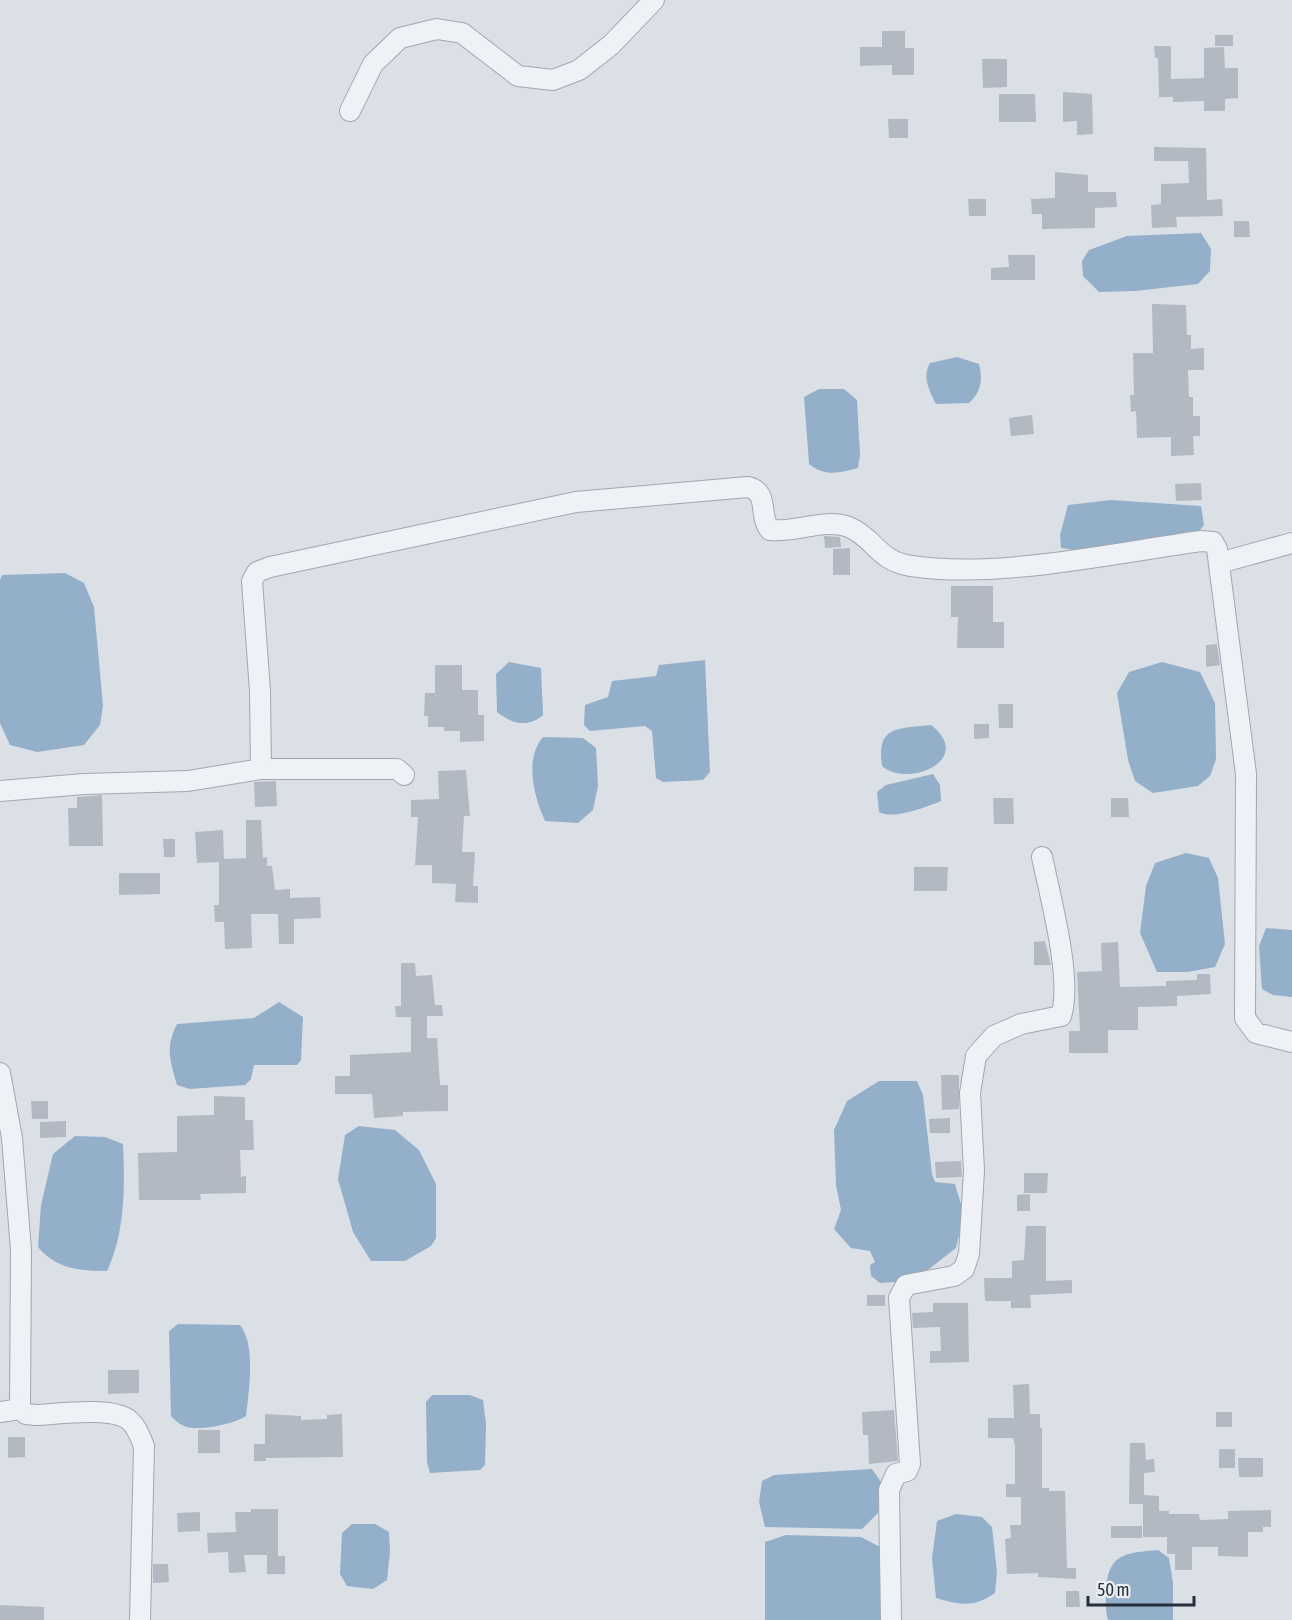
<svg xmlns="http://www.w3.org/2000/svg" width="1292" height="1620" viewBox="0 0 1292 1620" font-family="'Asap Condensed',sans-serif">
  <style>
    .water { fill: #94afc9 }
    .building { fill: #b2b9c3 }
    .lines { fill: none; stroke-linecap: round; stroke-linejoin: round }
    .minor-casing { stroke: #a1a7b1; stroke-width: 22 }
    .minor { stroke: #eef1f5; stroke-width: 20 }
  </style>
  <rect width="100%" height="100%" fill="#dbe0e7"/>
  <!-- water -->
  <g class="water">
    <path d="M1201,233L1211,249L1210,271L1198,284L1135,291L1099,292L1083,276L1082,261L1089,250L1127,236Z"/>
    <path d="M957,357L979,364C983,381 981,392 969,403L936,404C929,390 922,377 930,363Z"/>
    <path d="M819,389H844L857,400L860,455L858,468C840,473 825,477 809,464L804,397Z"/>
    <path d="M1111,500L1201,506L1204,525L1197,534L1089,552L1061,548L1060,535L1068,505Z"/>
    <path d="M65,573L84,583L94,607L103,706L100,725L84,745L37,752L10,745L0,723V580L2,575Z"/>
    <path d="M705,660L710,772L703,780L663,782L656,778L652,731L645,726L590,731L584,725L585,705L608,697L612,681L656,676L659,665Z"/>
    <path d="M509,662L541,668L543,715C528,728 512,724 497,712L496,674Z"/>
    <path d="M1162,662L1200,672L1215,703L1216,759L1210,776L1198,786L1153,793L1135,781L1128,760L1117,693L1129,672Z"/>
    <path d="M931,725C975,759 909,789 882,766C876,725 898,729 931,725Z"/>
    <path d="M543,737L583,738L596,748L598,786L593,810L578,823L545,821C534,797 524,759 543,737Z"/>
    <path d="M933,774L940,785L941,801C926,807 894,820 879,812L877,792L886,785Z"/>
    <path d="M1186,853L1209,858L1218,878L1225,944L1215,967L1188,972H1157L1140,933L1146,886L1155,863Z"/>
    <path d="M1266,928L1292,930V997L1273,995L1262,989L1259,946Z"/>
    <path d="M279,1002L303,1017L301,1060L297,1065H254L251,1079L245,1085L190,1089L177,1085C170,1060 165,1048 177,1024L254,1018Z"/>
    <path d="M879,1081H917L923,1095L932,1174L935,1182L955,1184L964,1214L956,1248L929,1269L895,1282L880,1283L871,1276L870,1265L875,1262L870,1251L851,1248L834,1229L841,1210L836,1185L834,1130L847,1101Z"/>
    <path d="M359,1126L395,1130L419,1150L436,1184V1238L431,1246L405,1261H371L353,1232L338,1179L345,1135Z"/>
    <path d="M75,1136L105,1137L123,1144C125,1186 125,1233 107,1271C80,1271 56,1269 38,1247L41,1205L53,1154Z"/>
    <path d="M178,1324L240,1325C256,1344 249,1392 246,1416C234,1424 195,1433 182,1425C178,1423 174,1419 171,1416L169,1331Z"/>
    <path d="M432,1395H470L483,1400L486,1424L485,1465L480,1470L430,1473L427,1462L426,1402Z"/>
    <path d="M872,1469L881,1482L878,1513L862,1529L765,1527L759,1502L762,1481L774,1475Z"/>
    <path d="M956,1514L982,1517L992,1527L997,1572L995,1593C974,1608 960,1605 936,1598L932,1558L937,1521Z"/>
    <path d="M352,1524H375L389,1532L390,1551L387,1580L373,1589L347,1586L340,1574L342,1533Z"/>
    <path d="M786,1535L861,1537L882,1548V1620H765V1542Z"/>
    <path d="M1158,1550L1169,1558L1173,1583V1620H1108C1105,1610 1106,1601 1106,1591C1108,1553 1125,1553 1158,1550Z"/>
  </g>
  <!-- building -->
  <g class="building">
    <path d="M882,31H905V48H914V75H892V65L860,66V47H882Z"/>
    <rect x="1215" y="35" width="18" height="11"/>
    <path d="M1154,46H1171V79L1204,78V48L1224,47L1225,68H1238V98L1225,99V111H1204V101L1173,102V97H1159L1158,58H1155Z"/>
    <path d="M982,59H1007V87L983,88Z"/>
    <path d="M1063,92L1092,94L1093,134L1077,135V121L1063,122Z"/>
    <path d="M999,94H1035L1036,122H999Z"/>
    <path d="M888,119H908V138H889Z"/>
    <path d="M1154,147L1206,148L1207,200L1222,199L1223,216L1176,217L1177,227L1152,228L1151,205L1161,204V184L1189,183L1188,161H1154Z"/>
    <path d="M1055,172L1088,175V192H1116L1117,207L1095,208V228L1042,229V214H1032L1031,199L1055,198Z"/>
    <path d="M968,199H986V216H969Z"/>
    <path d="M1234,221H1249L1250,237H1234Z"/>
    <path d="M1008,255H1035V280H991V268L1009,267Z"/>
    <path d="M1152,304L1186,305L1187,335H1191V349L1204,348V370H1188L1189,397H1193V416H1200V436H1193L1194,455L1171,456V437L1137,438L1136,411L1131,412L1130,395H1134L1133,353H1153Z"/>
    <path d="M1032,415L1034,434L1011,436L1009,418Z"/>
    <path d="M1201,483L1202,500L1176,501L1175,484Z"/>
    <path d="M824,536L840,537L841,547L825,548Z"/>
    <path d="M850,548V575H833V549Z"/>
    <path d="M951,586H993V622H1004V648H957L958,617H951Z"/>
    <path d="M1217,644L1220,665L1206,667V645Z"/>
    <path d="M435,665H462V690H478V715H484V741L460,742V731H444V727H428V716H424L425,693H435Z"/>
    <path d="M998,704H1013V728H999Z"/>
    <path d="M974,724H989V738L974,739Z"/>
    <path d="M466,770L470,816H464L462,852H475L473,886H478V903L455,902L456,884L432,883V865H415L418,817H411V800L439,799L438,771Z"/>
    <path d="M276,781L277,806L255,807L254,782Z"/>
    <path d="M102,795L103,846H69L68,808H77V797Z"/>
    <path d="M993,798H1013L1014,824H994Z"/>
    <path d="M1111,798H1128L1129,817H1111Z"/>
    <path d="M246,820H261L263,858L267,857V866H272L275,890L290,889V898L320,897L321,918L294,919V944H279L278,914H251L252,948L225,949L224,922H215L214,905H219V862L197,863L195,832L223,830L224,859L246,858Z"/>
    <path d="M163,839H175V857H164Z"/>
    <path d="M914,867H948L947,891H914Z"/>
    <path d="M119,873H160V894L119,895Z"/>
    <path d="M1045,941L1051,965H1034V942Z"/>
    <path d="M1118,942L1120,987L1166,986V981L1197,980V974H1210L1211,994L1177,996V1006L1138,1007V1030H1108V1053H1069V1031H1080L1077,972L1102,971L1101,943Z"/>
    <path d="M401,963H415L416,976L432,975L435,1005H442L443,1016H427V1038H437L440,1085H448V1111L403,1112V1116L374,1118L372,1094H335V1076H350V1055L411,1052V1017H396L395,1006H401Z"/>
    <path d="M941,1075H959V1109L942,1110Z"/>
    <path d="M214,1096L245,1097V1120H253L254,1150H240L241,1177L246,1176V1193L200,1194L201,1200H139L138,1153L177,1152V1116L214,1115Z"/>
    <path d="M31,1101H48V1119H32Z"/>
    <path d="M950,1118V1133H930L929,1119Z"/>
    <path d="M66,1121V1137L40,1138V1122Z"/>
    <path d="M961,1161L962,1177L936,1178L935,1162Z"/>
    <path d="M1024,1173H1048L1047,1193H1024Z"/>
    <path d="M1030,1194V1211H1017V1195Z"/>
    <path d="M1026,1226H1046V1281L1072,1280V1293L1030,1295L1031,1308H1011V1301H985L984,1278H1012V1261L1024,1260Z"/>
    <rect x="867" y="1295" width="18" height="11"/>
    <path d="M933,1303H968L969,1362L930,1363V1351H941L940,1327L913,1328L912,1313L933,1312Z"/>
    <path d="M108,1370H139V1393L108,1394Z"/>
    <path d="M1029,1384L1030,1414H1040V1428H1042V1488H1049V1491H1065L1067,1568H1076V1579L1038,1577V1573L1007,1574L1005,1539L1011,1538L1010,1525H1021V1497H1006V1484H1015V1445L1013,1438H988V1418H1014L1013,1385Z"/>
    <path d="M894,1410L898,1461L869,1464L868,1435H863L862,1412Z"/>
    <rect x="1216" y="1412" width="16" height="15"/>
    <path d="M265,1414L301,1416V1420L327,1419V1415L342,1414L343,1457L266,1458V1461H254V1444H265Z"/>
    <rect x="198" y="1430" width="22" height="23"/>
    <path d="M8,1437H25V1457L8,1458Z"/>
    <path d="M1130,1443H1145L1146,1460L1154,1459L1155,1472L1144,1473V1495L1159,1496V1511H1169V1514H1199L1200,1520L1228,1519V1511L1271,1510V1527H1263V1532H1248V1557L1218,1556V1547H1192V1570H1175V1554H1167V1537H1143V1504H1129Z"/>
    <rect x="1219" y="1449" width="16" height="19"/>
    <path d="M1238,1458H1263V1477H1239Z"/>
    <path d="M251,1509H278V1556H285V1574H267V1555H244L246,1572L229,1573L228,1552L208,1553L207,1533L236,1532L235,1512H251Z"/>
    <path d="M200,1512V1531L178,1532L177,1513Z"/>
    <rect x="1111" y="1526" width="31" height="12"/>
    <path d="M153,1564H168L169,1582L153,1583Z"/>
    <path d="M1066,1591H1079L1080,1607H1066Z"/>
    <path d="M0,1605L44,1607V1620H0Z"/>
  </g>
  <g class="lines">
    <defs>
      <g id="minor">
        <path d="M350,111L373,64L400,38L437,29L462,33L518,76L553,80L579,70L611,45L654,0"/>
        <path d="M1219,563L1292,543"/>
        <path d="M261,769H397L404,775"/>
        <path d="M0,791L84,784L188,781L261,769L260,691L252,581L257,572L270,567L576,502L748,487C770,492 758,516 770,530C796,533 827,517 851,528C875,539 878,561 911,566C998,579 1113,553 1201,541L1213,542L1217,549L1246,774L1245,1018L1256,1033L1292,1042"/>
        <path d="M0,1073L12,1138L21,1250L20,1409L26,1414L36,1415C59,1414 114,1406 130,1421C137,1427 140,1437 144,1446L140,1620"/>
        <path d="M0,1412L20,1409"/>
        <path d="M891,1620L889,1490L896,1474L907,1471L910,1464L899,1298L906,1285L954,1276L964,1269L969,1254L974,1171L970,1093L976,1056L994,1036L1021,1024L1061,1016C1073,980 1050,896 1042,857"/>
      </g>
    </defs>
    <!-- minor casing -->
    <use href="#minor" class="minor-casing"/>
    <!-- minor -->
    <use href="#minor" class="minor"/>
  </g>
  <!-- scale -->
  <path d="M1088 1596v9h106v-9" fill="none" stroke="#252e3d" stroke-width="3"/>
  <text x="1097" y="1596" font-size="18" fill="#252e3d" stroke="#ebeff4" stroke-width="4.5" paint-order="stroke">50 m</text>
</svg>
